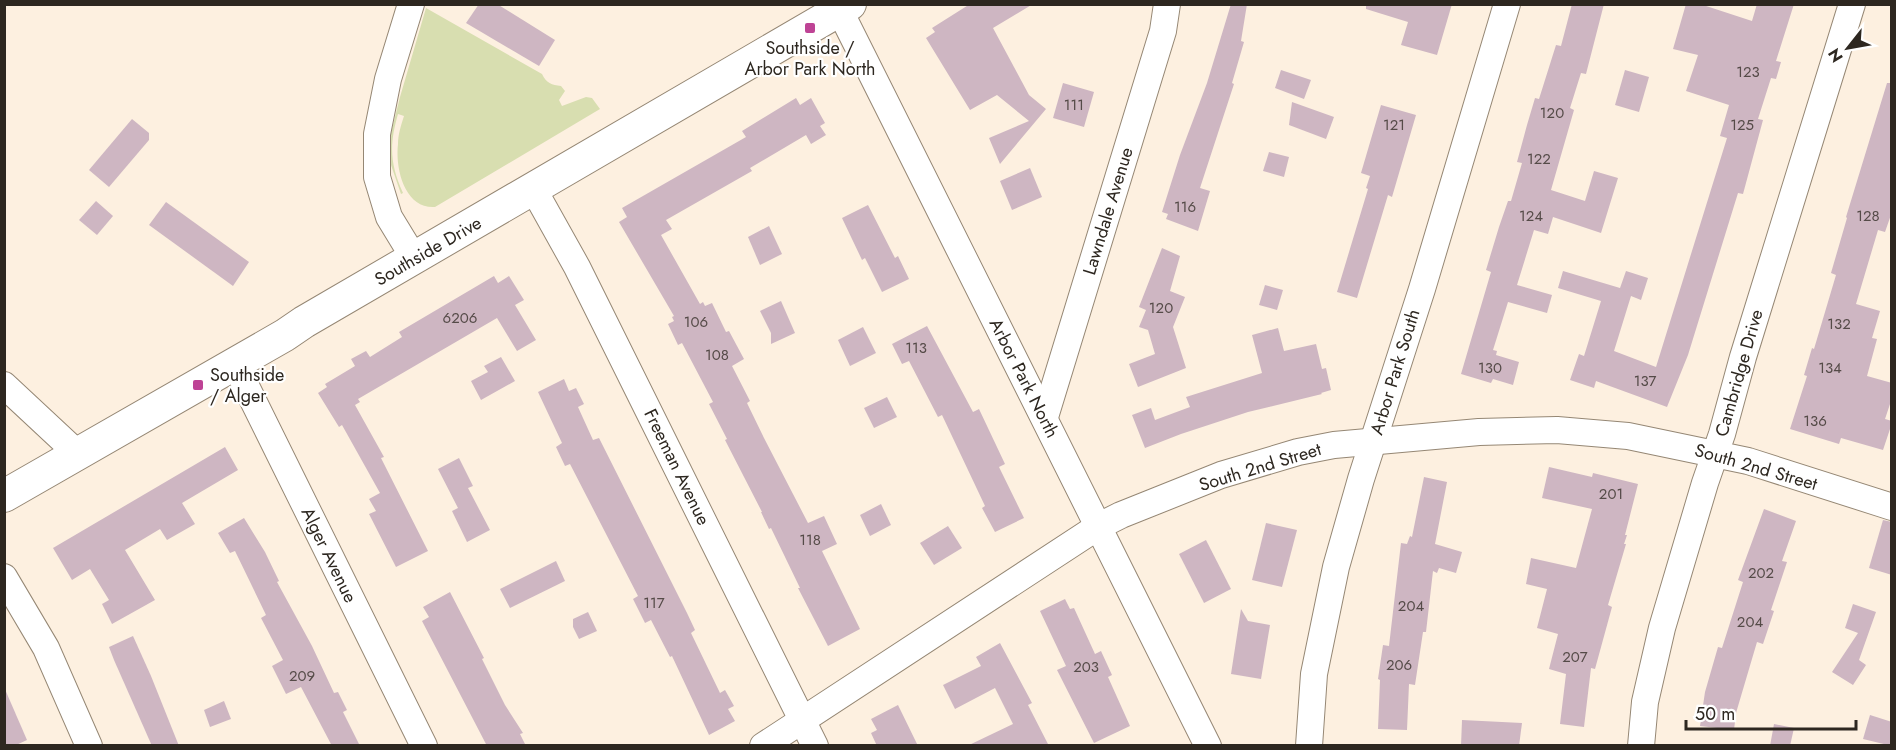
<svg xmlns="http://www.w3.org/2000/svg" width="1896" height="750" viewBox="0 0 1896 750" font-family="Jost,sans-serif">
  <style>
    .green { fill: #d8deb0 }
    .building { fill: #ceb6c2 }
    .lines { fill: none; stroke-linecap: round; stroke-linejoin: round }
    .minor-casing { stroke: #958774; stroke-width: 28 }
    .major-casing { stroke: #958774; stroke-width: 34 }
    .minor { stroke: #fff; stroke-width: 26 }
    .major { stroke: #fff; stroke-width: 32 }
    .poi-dot { fill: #be4395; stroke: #fff; stroke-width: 2 }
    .labels { text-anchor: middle; stroke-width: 4.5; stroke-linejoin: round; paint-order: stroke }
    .number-label { font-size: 15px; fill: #554b48 }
    .poi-label { font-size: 18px; fill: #2d2720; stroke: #fff }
    .street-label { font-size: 18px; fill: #2d2720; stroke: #fff }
  </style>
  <rect width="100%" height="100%" fill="#fdf0e0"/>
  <!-- green -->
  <path class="green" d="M426,8L542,74C546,83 552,85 561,86L565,91L559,100L562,106L586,97L592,98L600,109L435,207C405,209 395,169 398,144C398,135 401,125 404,116L398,114C389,145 390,164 403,193L401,194L391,165L389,141L400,97Z"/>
  <!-- building -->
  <g class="building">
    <path d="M479,4H497L555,40L539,66L466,23Z"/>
    <path d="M970,4H1033L993,28L1029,95L1046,109L1000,164L989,138L1029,121L997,95L970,110L926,38L935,32L932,28Z"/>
    <path d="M1231,4H1247L1241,41L1244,42L1232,83L1234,84L1200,188L1210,191L1198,231L1166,219L1168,214L1162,212L1180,155L1207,83Z"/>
    <path d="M1366,4H1452L1437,55L1401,45L1408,22L1366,9Z"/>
    <path d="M1572,4H1604L1586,74L1581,73L1570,108L1574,110L1551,190L1585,201L1594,171L1618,178L1601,233L1553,217L1548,234L1534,230L1517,285L1552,295L1547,313L1508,302L1493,350L1497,351L1496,355L1519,362L1513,385L1493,379L1491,383L1461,374L1491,272L1486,270L1499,227L1508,201H1511L1522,163L1517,162L1527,125L1535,98L1539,99L1556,45L1561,46Z"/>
    <path d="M1686,4H1700L1752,21L1757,4H1794L1776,61L1781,62L1776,79L1771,78L1758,119L1763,120L1743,194L1738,193L1688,355L1667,407L1596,381L1594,388L1570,380L1579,354L1584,356L1601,301L1558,288L1563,271L1620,288L1626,271L1648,278L1641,300L1631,296L1614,351L1656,367L1727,138L1720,136L1729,105L1686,91L1698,55L1673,49Z"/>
    <path d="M1281,70L1311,80L1304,99L1275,88Z"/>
    <path d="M1625,70L1649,77L1639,112L1615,105Z"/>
    <path d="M1063,83L1094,92L1084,127L1053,118Z"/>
    <path d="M1887,83H1892V212L1885,232L1878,230L1856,304L1880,311L1872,338L1877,339L1867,376L1892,383V398L1885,419L1892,421V423L1883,450L1841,438L1839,444L1790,429L1807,376L1804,375L1812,348L1814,349L1836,275L1831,273L1847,218L1846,217Z"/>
    <path d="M796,98L800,105L811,98L825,123L820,126L826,135L811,144L806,135L750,168L752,171L666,220L672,229L661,235L700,304L703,302L705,306L712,303L726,332L729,331L744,359L732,366L750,401L747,403L764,438L808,523L824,516L837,544L822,551L860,629L828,646L798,588H800L771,528L769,529L761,512H762L725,440L727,439L709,404L713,402L682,343L678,345L668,324L674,321L672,317L674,316L619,222L627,217L622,208L746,137L742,131Z"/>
    <path d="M1292,102L1334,117L1326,139L1289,125Z"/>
    <path d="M1381,105L1416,115L1392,197L1388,195L1357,298L1337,292L1368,189L1366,188L1370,176L1361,173Z"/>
    <path d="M132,119L149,133V140L109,187L89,170Z"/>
    <path d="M1269,152L1289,157L1284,177L1263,171Z"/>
    <path d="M1030,168L1042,197L1012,210L1000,181Z"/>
    <path d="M96,201L113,216L97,235L79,220Z"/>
    <path d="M166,202L249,262L233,286L149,225Z"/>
    <path d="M868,205L895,258L898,256L909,279L882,292L865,258L862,260L842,218Z"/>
    <path d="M769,226L782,254L760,265L748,237Z"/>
    <path d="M1162,248L1180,256L1170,291L1185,297L1173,327L1186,368L1138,387L1129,364L1155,354L1148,330L1139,327L1146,310L1139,307Z"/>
    <path d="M494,276L498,283L509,276L524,300L515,305L536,340L517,351L497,318L358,399L360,402L355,405L384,457L381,458L428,551L396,567L369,514L376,511L369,499L380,493L342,425L339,427L318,393L327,387L325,384L355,366L351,359L366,351L370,357L402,337L399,332Z"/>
    <path d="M1265,285L1283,290L1277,310L1259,305Z"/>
    <path d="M781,301L795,333L771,344V333L760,311Z"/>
    <path d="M927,326L973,412L979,409L1005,464L999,467L1024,518L995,532L982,508L985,506L942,415L938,417L909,361L902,364L892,344Z"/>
    <path d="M863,327L876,353L850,366L838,340Z"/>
    <path d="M1278,328L1284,351L1316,344L1322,369L1326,368L1331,390L1321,393L1322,394L1248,412L1181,434L1145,448L1132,415L1151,408L1155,420L1190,407L1186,397L1262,373L1252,335Z"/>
    <path d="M501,357L515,381L481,400L471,381L488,372L484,366Z"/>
    <path d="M564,379L569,391L576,388L584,404L578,407L593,440L599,438L687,613L695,630L691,633L720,693L725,690L734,706L728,709L735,721L709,735L672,656L670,657L651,620L645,623L633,599L638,596L570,464L565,466L556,447L562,443L538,392Z"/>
    <path d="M887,397L897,417L874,428L864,408Z"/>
    <path d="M225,447L238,470L182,503L195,524L167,540L160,529L125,550L155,600L112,624L102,604L109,600L90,569L72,580L53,548Z"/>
    <path d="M459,458L473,486L468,488L490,530L467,542L452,511L458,508L438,469Z"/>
    <path d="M1549,467L1592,477L1593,473L1638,484L1625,535H1627L1624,544H1626L1608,605L1612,607L1595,669L1591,668L1584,727L1560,724L1566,674L1549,669L1558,634L1537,628L1547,589L1526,584L1531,558L1576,568L1592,509L1542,498Z"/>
    <path d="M1424,477L1447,482L1435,544L1462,552L1456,573L1439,568L1437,573L1433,571L1426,632H1423L1415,685L1409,684L1407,730L1378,729L1380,680L1378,679L1383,645L1389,646L1401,543L1407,544L1410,536L1412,537Z"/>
    <path d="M881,504L891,525L870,536L860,515Z"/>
    <path d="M1764,509L1796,521L1782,561L1787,562L1771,610L1774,611L1763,644L1757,642L1736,713L1734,730L1700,726L1705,692L1718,647L1722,648L1743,582L1738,580Z"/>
    <path d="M244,518L265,552L279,581L277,582L312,646L334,693L338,692L347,710L343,712L360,746H332L301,687L286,694L272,666L283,660L261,618L266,615L235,551L230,553L218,533Z"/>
    <path d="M1883,520L1892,522V575L1869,568Z"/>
    <path d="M1266,523L1297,530L1282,587L1252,580Z"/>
    <path d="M948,526L962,548L934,565L920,543Z"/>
    <path d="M1206,540L1231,589L1204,603L1179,554Z"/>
    <path d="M556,561L565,581L510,608L500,589Z"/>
    <path d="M450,592L484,658L482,659L505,705L523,733L520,734L526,746H487L422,621L429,617L423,607Z"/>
    <path d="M1065,599L1070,609L1074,608L1095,654L1101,651L1112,675L1108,677L1130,726L1094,743L1057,670L1066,666L1040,611Z"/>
    <path d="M1853,604L1876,612L1859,660L1866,665L1853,685L1832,672L1858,633L1845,628Z"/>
    <path d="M1241,609L1248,621L1270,625L1261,679L1231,674Z"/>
    <path d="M588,612L597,631L579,639L573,627V619Z"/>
    <path d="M133,636L151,676L179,746H152L114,660L109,647Z"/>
    <path d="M1000,643L1032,703L1028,705L1049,746H967L1013,724L995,688L955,709L943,685L981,666L976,657Z"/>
    <path d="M4,687L27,740L14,746H4Z"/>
    <path d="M224,701L231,719L210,727L204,710Z"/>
    <path d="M898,705L918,746H877L871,733L877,730L871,719Z"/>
    <path d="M1870,715L1892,722V746L1863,739Z"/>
    <path d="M1462,720L1522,723L1519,746H1461Z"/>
    <path d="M1774,724L1794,728L1790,746H1770Z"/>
  </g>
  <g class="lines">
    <defs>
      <g id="minor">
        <path d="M411,4L388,79L377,134V177L389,217L414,258"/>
        <path d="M840,11L1208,746"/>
        <path d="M534,190L577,267L815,746"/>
        <path d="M235,364L424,746"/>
        <path d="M4,385L78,454"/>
        <path d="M1045,417L1163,31L1167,4"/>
        <path d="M4,577L46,648L89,746"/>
        <path d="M763,746L1099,526L1121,515L1221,475L1298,452L1334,445L1479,432L1557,430L1628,436L1748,461L1892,507"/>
        <path d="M1309,746L1314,674L1336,567L1361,479L1422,289L1507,4"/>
        <path d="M1641,746L1645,702L1662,628L1705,483L1722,434L1743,357L1852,4"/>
      </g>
      <path id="major" d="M4,496L285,335L304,322L850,4"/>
    </defs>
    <!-- minor casing -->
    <use href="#minor" class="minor-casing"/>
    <!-- major casing -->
    <use href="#major" class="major-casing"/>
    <!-- minor -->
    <use href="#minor" class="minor"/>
    <!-- major -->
    <use href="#major" class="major"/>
  </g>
  <!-- markers -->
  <g class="poi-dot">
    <rect x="804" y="22" width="12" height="12" rx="3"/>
    <rect x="192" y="379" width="12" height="12" rx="3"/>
  </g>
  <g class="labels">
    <!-- number labels -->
    <g class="number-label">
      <text x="1748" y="77">123</text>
      <text x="1074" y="110">111</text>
      <text x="1552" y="118">120</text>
      <text x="1394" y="130">121</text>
      <text x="1742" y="130">125</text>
      <text x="1539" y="164">122</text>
      <text x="1185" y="212">116</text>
      <text x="1531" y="221">124</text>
      <text x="1868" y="221">128</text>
      <text x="1161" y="313">120</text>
      <text x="460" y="323">6206</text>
      <text x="696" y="327">106</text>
      <text x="1839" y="329">132</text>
      <text x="916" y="353">113</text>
      <text x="717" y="360">108</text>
      <text x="1490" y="373">130</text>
      <text x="1830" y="373">134</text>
      <text x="1645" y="386">137</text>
      <text x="1815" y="426">136</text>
      <text x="1611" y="499">201</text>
      <text x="810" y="545">118</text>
      <text x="1761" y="578">202</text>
      <text x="654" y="608">117</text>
      <text x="1411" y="611">204</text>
      <text x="1750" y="627">204</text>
      <text x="1575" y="662">207</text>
      <text x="1399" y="670">206</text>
      <text x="1086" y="672">203</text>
      <text x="302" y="681">209</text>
    </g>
    <!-- poi labels -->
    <g class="poi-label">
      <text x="810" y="54">Southside /<tspan x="810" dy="21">Arbor Park North</tspan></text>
      <text x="210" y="381" text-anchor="start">Southside<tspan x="210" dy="21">/ Alger</tspan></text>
    </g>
    <!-- street labels -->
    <g class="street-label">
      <text transform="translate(1108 211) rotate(-73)" y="6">Lawndale Avenue</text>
      <text transform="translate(428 251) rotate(-30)" y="6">Southside Drive</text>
      <text transform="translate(1395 372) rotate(-73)" y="6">Arbor Park South</text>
      <text transform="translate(1739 373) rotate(-74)" y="6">Cambridge Drive</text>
      <text transform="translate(1024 378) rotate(63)" y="6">Arbor Park North</text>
      <text transform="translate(677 467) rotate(64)" y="6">Freeman Avenue</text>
      <text transform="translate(1260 467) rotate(-17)" y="6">South 2nd Street</text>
      <text transform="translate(1756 467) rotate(16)" y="6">South 2nd Street</text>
      <text transform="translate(329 555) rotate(64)" y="6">Alger Avenue</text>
    </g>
  </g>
  <!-- border -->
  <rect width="1896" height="750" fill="none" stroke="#2d2720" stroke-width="12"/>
  <!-- north arrow -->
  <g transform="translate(1848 48) rotate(239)" stroke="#ffffff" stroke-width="4.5" paint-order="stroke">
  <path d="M0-4.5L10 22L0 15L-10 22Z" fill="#2d2720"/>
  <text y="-9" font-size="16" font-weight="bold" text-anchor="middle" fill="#2d2720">N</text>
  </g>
  <!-- scale -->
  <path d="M1686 720v9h170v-9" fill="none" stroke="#2d2720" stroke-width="3"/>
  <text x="1695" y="720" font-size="18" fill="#2d2720" stroke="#ffffff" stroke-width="4.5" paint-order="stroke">50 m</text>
</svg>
